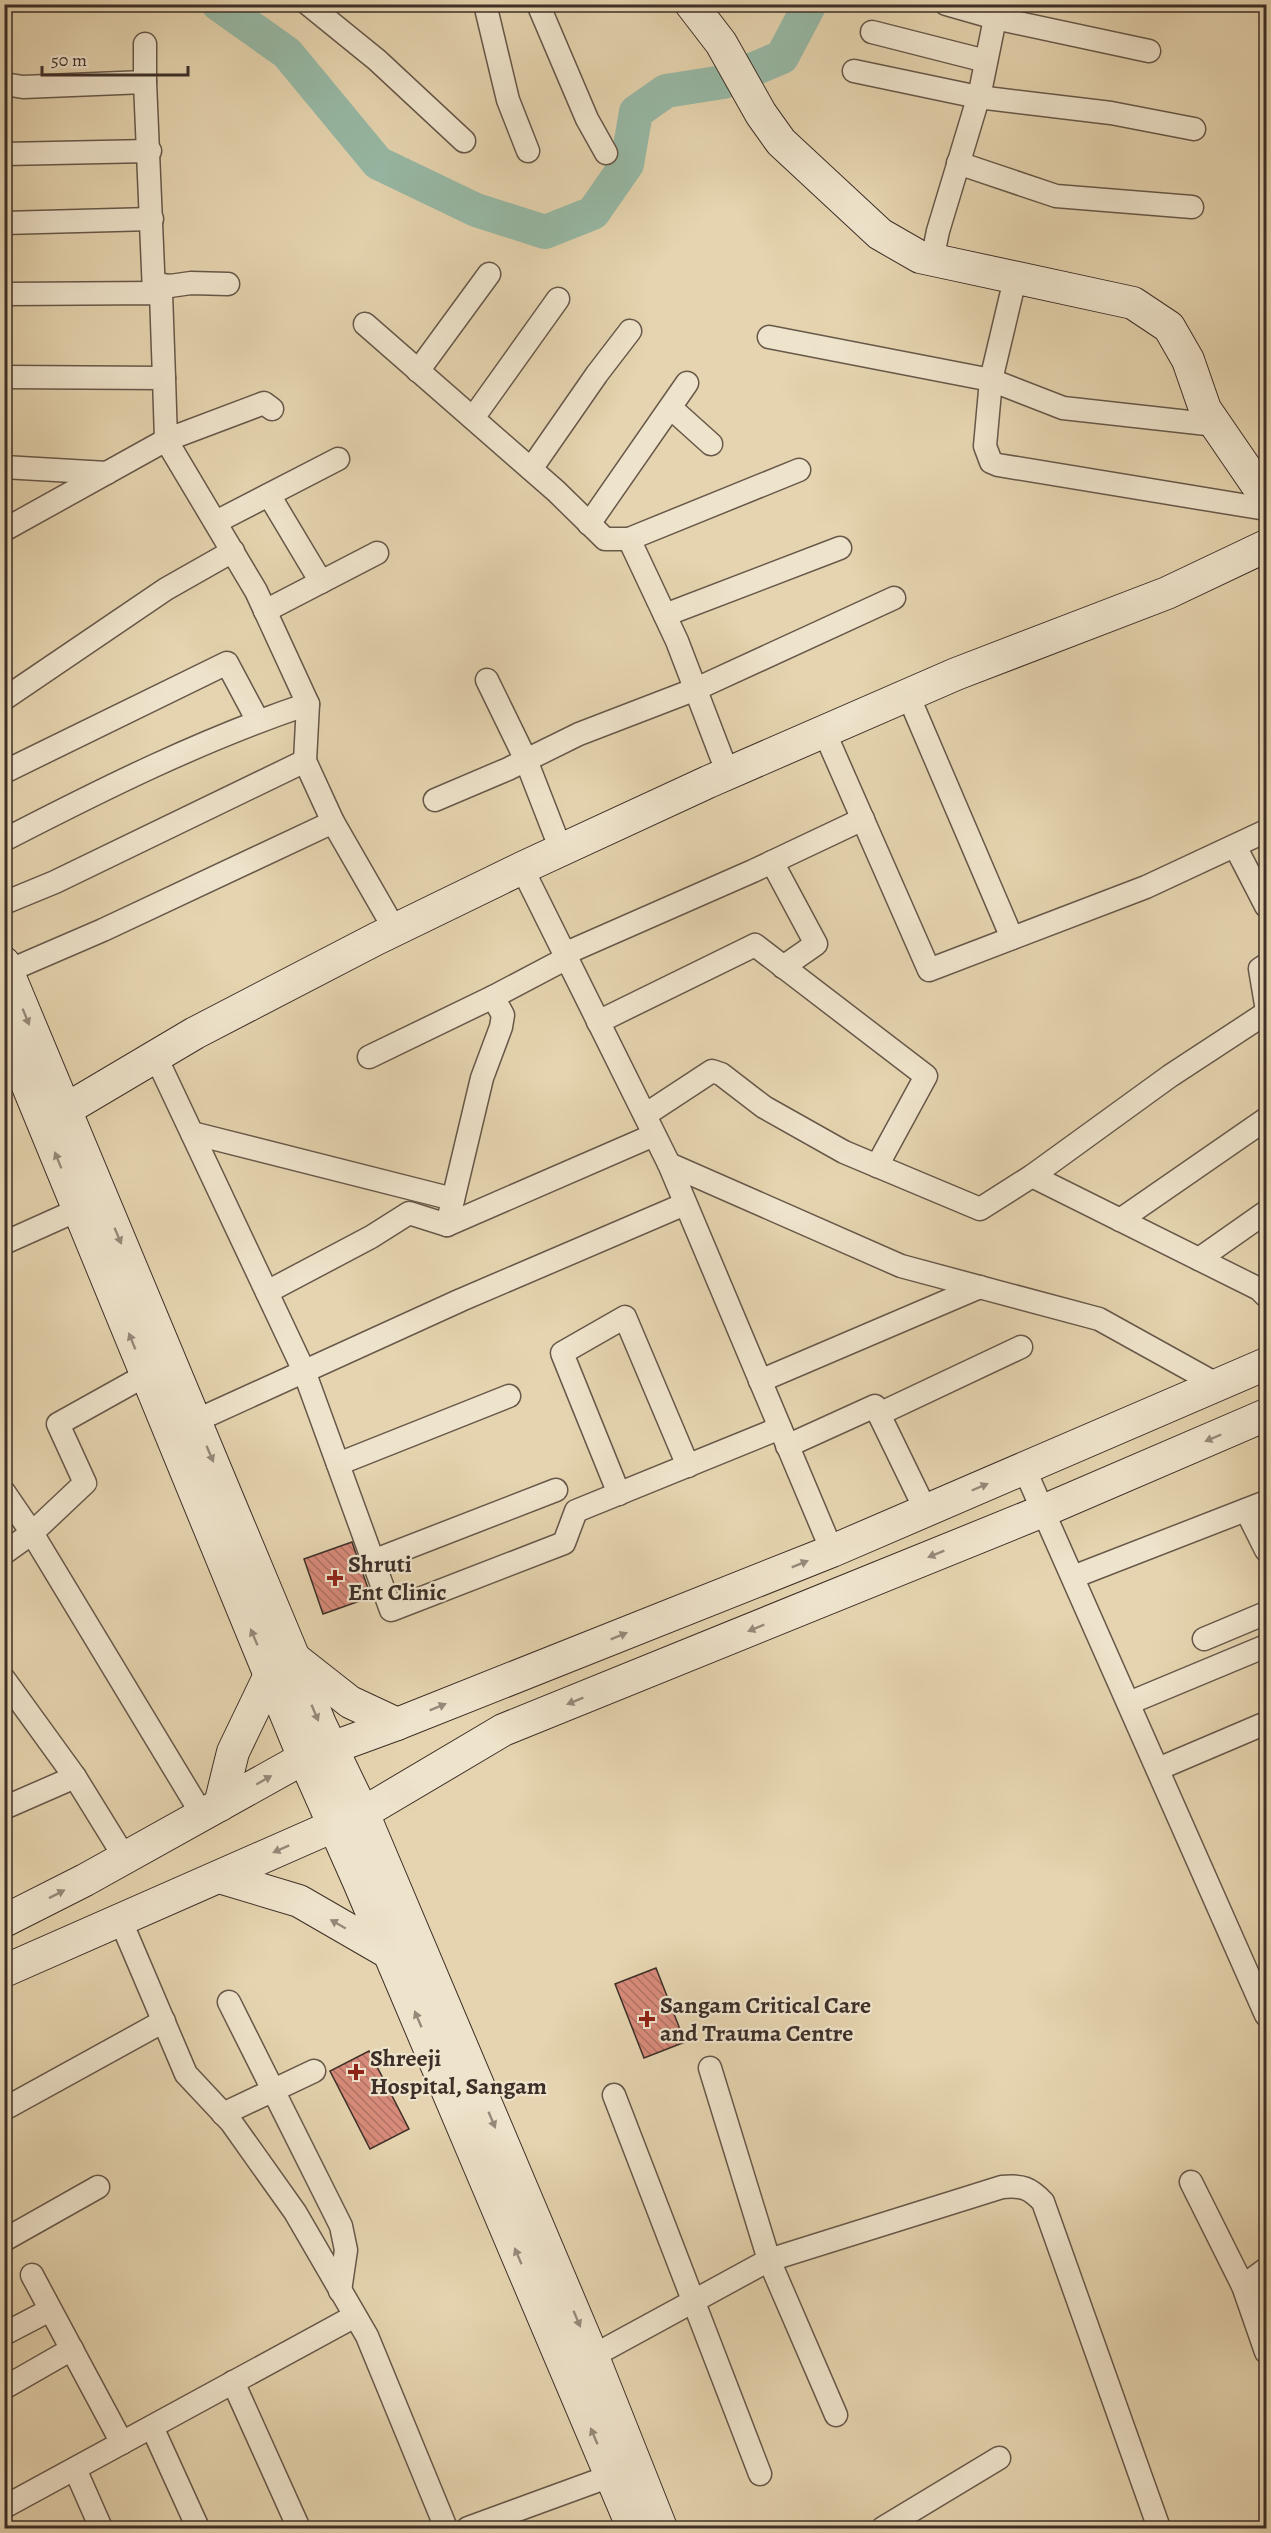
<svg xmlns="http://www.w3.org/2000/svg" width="1271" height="2533" viewBox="0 0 1271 2533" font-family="Alegreya,serif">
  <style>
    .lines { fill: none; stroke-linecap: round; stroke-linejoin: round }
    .river { stroke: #97b9a6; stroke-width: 34 }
    .building { fill: url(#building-back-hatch); stroke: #3d2f28; stroke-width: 1.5 }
    .street-casing { stroke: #67584a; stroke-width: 25 }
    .secondary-casing { stroke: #3d2f28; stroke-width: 34 }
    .street { stroke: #eee3cb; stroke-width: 22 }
    .secondary { stroke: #eee3cb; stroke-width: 32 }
    .oneway { fill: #96897a }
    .poi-dot { fill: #8f2418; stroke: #eee3cb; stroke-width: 2 }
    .labels { text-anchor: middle; stroke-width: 4.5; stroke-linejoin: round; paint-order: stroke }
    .poi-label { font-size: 24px; font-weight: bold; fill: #3d2f28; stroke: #eee3cb; text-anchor: start }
  </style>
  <defs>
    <pattern id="building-back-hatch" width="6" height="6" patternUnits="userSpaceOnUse" patternTransform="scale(1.5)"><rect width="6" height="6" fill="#d88b7a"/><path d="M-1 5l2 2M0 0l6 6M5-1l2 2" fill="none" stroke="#b07264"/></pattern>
  </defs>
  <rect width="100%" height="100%" fill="#e5d4af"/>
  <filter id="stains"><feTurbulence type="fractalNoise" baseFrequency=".00333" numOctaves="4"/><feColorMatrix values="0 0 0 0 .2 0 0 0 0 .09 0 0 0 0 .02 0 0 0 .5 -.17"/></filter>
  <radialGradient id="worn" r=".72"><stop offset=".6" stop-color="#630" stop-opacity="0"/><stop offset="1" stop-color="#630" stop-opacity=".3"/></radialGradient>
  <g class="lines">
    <!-- river -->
    <path class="river" d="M218,4L287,53L378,163L476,210L545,232L593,213L627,164L636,112L666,91L723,82L782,57L810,4"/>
  </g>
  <!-- building -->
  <g class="building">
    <path d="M352,1542L371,1597L323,1614L304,1559Z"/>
    <path d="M656,1968L685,2042L644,2058L615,1984Z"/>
    <path d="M369,2051L409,2129L370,2149L330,2071Z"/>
  </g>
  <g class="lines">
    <defs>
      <g id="street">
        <path d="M308,4L377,60L464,141"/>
        <path d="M485,4L508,100L528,151"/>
        <path d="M538,4L587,119L606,153"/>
        <path d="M946,4L995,18L1149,51"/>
        <path d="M872,32L986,61"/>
        <path d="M854,71L978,97L1111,113L1194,129"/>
        <path d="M145,82L154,293"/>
        <path d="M4,84L23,87L145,82V44"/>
        <path d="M4,154L150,151"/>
        <path d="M958,163L1056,196L1192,207"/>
        <path d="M4,223L152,219"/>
        <path d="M932,260L938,231L980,92L998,4"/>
        <path d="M1015,279L991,380L1063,408L1216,425"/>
        <path d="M154,284L170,286L191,283L228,284"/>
        <path d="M4,294L161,293L164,378"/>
        <path d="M365,324L556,491L605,539H629"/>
        <path d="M769,337L991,380L985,446L991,462L998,465L1266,509"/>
        <path d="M418,371L489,274"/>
        <path d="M4,377L164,378L166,440L264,403L272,409"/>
        <path d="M671,408L711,444"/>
        <path d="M473,418L558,299"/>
        <path d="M4,467L107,473"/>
        <path d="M531,469L597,374L630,331"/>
        <path d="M269,495L321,582"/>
        <path d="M216,522L338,459"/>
        <path d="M589,524L687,383"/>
        <path d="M4,530L166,440L256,591L308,704L305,761"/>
        <path d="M265,611L377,553"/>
        <path d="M665,615L840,548"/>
        <path d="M487,680L526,760L561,850"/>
        <path d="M908,695L1012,938"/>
        <path d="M4,699L166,589L233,551"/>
        <path d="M824,731L929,970L1146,887L1266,831"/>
        <path d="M4,772L227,663L258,721"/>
        <path d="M728,774L677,641L629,539L799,470"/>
        <path d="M435,800L508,769L579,734L696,689L894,598"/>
        <path d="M4,840C103,789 203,739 308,704"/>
        <path d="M1235,846L1266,906"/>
        <path d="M772,862L816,944L783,967"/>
        <path d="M522,868L669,1164L901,1266L1099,1319L1218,1385"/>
        <path d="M4,903L55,882L305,761L333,822"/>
        <path d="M564,954L753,871L863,819"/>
        <path d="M1266,965L1260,969L1266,1005"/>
        <path d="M8,971L103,930L333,822L395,930"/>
        <path d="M598,1022L755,945L926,1076L877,1166"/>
        <path d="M155,1055L304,1371L391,1610L564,1543L576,1511L780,1428"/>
        <path d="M369,1057L493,997"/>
        <path d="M645,1115L712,1071L721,1074L764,1107L844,1152L980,1209L1032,1176L1259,1289L1266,1296"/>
        <path d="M192,1133L453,1199"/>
        <path d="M669,1164L832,1551"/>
        <path d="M1032,1176L1170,1076L1266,1013"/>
        <path d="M1120,1220L1266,1119"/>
        <path d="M447,1225L482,1078L501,1027L503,1015L493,997L567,958"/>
        <path d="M4,1243L91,1204"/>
        <path d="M1199,1259L1266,1212"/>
        <path d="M267,1292L371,1237L409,1213L447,1225L654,1135"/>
        <path d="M760,1381L980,1287"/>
        <path d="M879,1414L1021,1347"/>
        <path d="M182,1427L461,1300L685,1204"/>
        <path d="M787,1446L875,1406L926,1511"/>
        <path d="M338,1464L509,1396"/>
        <path d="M1024,1468L1266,2015"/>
        <path d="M4,1492L32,1533L203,1816"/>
        <path d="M619,1494L562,1353L625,1317L688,1466"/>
        <path d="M1246,1510L1266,1550"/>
        <path d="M4,1553L32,1533L85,1483L58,1424L146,1375"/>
        <path d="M373,1561L556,1490"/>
        <path d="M1073,1577L1266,1502"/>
        <path d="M1204,1639L1266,1613"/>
        <path d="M4,1679L75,1777L125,1858"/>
        <path d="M1129,1703L1266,1646"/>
        <path d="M1158,1769L1266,1723"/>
        <path d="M4,1808L75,1777"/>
        <path d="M120,1919L186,2074L231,2122L295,2212L367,2336L446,2528"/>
        <path d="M229,2002L341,2226L346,2250L340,2291"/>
        <path d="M710,2068L769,2260L836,2415"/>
        <path d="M614,2095L760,2474"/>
        <path d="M4,2109L164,2021"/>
        <path d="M223,2114L314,2071"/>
        <path d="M1191,2182L1243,2286L1266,2352"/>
        <path d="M4,2240L98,2187"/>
        <path d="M1266,2269L1243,2286L1266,2305"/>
        <path d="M32,2275L122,2443"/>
        <path d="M4,2334L50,2310"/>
        <path d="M580,2363L769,2260L1002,2187C1022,2185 1030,2188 1043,2202L1159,2528"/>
        <path d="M233,2382L297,2524"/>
        <path d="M4,2388L72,2349"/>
        <path d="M152,2427L198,2528"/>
        <path d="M75,2469L101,2528"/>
        <path d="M4,2507L355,2316"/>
        <path d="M468,2528L624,2471"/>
        <path d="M883,2528L999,2458"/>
      </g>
      <g id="secondary">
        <path d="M691,4L721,43L761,114L781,142L880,234L920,257L1133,303L1169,327L1188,360L1205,409L1266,498"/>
        <path d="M4,963L294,1658L320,1724L363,1813L593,2357L661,2528"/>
        <path d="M4,1028L304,1758L359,1882L633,2528"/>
        <path d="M65,1110L195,1033L376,939L522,868L708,782L956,674L1167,593L1266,546"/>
        <path d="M294,1658L350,1702L397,1724"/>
        <path d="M220,1805L233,1752L270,1675"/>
        <path d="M219,1877L299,1901L389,1953"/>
        <path d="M4,1921L85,1880L304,1758L397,1724L832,1551L1266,1364"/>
        <path d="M4,1971L363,1813L503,1730L1043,1511L1266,1415"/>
      </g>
    </defs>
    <!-- street casing -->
    <use href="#street" class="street-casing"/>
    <!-- secondary casing -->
    <use href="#secondary" class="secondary-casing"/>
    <!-- street -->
    <use href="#street" class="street"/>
    <!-- secondary -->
    <use href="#secondary" class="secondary"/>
  </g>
  <!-- one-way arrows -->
  <defs><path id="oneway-solid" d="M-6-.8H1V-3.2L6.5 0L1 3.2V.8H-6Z" transform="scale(1.5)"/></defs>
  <g class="oneway">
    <use href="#oneway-solid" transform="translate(26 1017) rotate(68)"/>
    <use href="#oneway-solid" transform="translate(58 1160) rotate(-112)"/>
    <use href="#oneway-solid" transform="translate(118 1236) rotate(67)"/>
    <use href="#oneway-solid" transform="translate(132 1341) rotate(-112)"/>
    <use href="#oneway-solid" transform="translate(1213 1438) rotate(157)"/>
    <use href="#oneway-solid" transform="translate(210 1454) rotate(67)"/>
    <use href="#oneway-solid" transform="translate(980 1487) rotate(-23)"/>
    <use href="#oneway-solid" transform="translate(936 1554) rotate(158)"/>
    <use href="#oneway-solid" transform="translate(800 1564) rotate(-22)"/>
    <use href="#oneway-solid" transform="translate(756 1628) rotate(158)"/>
    <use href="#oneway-solid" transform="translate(619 1636) rotate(-22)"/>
    <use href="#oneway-solid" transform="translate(254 1637) rotate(-113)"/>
    <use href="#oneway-solid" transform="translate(575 1701) rotate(158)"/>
    <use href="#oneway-solid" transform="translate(438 1707) rotate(-22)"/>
    <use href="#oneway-solid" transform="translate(315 1713) rotate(67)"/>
    <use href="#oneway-solid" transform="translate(264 1780) rotate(-30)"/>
    <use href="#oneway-solid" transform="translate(281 1849) rotate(156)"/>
    <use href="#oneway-solid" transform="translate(57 1894) rotate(-27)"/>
    <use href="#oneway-solid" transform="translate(338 1924) rotate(-150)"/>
    <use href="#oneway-solid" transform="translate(418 2019) rotate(-113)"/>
    <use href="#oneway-solid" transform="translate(492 2120) rotate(67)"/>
    <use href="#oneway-solid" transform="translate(518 2256) rotate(-113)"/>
    <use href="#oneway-solid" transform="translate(577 2319) rotate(67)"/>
    <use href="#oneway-solid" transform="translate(594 2436) rotate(-113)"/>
  </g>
  <!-- markers -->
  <g class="poi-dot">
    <path d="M332 1569h6v6h6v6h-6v6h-6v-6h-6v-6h6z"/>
    <path d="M644 2010h6v6h6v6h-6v6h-6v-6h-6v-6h6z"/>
    <path d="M353 2063h6v6h6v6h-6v6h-6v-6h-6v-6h6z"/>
  </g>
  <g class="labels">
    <!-- poi labels -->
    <g class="poi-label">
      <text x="348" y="1572">Shruti<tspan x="348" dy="28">Ent Clinic</tspan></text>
      <text x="660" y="2013">Sangam Critical Care<tspan x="660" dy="28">and Trauma Centre</tspan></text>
      <text x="370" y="2066">Shreeji<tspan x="370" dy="28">Hospital, Sangam</tspan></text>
    </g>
  </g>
  <!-- margin -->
  <rect width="1271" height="2533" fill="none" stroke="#e5d4af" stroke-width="24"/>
  <rect x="6" y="6" width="1259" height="2521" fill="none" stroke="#3d2f28" stroke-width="3"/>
  <rect x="12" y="12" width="1247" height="2509" fill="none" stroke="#3d2f28" stroke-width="1.5"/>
  <!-- scale -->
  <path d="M42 66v9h146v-9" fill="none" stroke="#3d2f28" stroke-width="3"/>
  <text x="51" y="66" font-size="18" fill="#3d2f28" stroke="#eee3cb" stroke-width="4.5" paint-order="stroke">50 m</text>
  <rect width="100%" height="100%" filter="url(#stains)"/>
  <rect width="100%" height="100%" fill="url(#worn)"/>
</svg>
